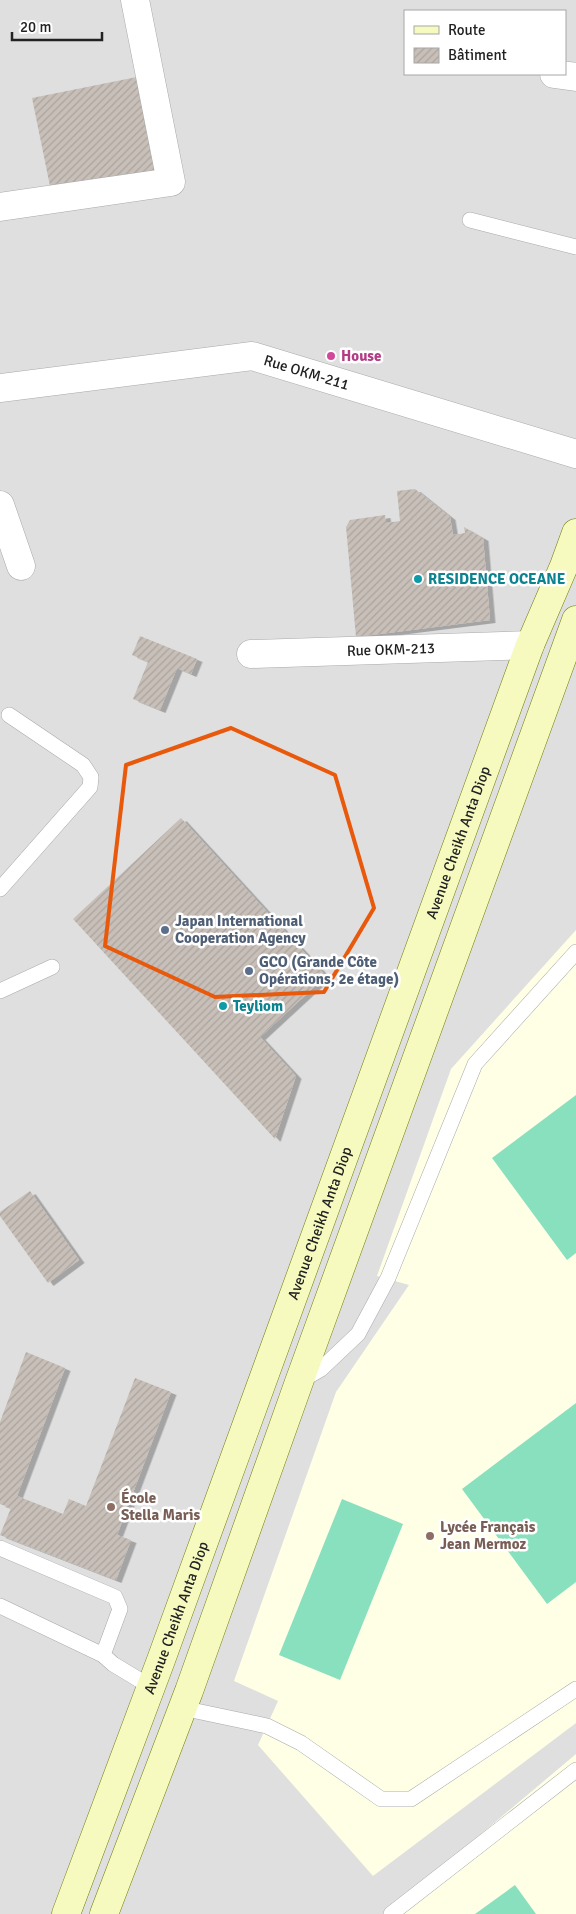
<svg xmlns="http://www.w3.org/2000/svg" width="576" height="1914" viewBox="0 0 576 1914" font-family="Signika,sans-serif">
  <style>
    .residential { fill: #e0dfdf; fill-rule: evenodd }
    .education { fill: #ffffe5 }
    .pitch { fill: #88e0be }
    .building { fill: url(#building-hatch); filter: url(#shadow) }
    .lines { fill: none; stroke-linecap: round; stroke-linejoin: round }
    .lane-casing { stroke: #a9a9a9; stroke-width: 16 }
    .street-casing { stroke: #a9a9a9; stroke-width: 29 }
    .secondary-casing { stroke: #707d05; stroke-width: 29 }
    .lane { stroke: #fff; stroke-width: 15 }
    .street { stroke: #fff; stroke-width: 28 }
    .secondary { stroke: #f7fabf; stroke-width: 28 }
    .marked { fill: none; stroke: #e8590c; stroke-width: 4; stroke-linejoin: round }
    .hotel-dot { fill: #d1479c; stroke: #fff; stroke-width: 2 }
    .culture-dot { fill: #0f9aa8; stroke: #fff; stroke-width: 2 }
    .service-dot { fill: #5c6f8a; stroke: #fff; stroke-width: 2 }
    .education-dot { fill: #8d6e63; stroke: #fff; stroke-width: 2 }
    .labels { text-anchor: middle; stroke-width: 5; stroke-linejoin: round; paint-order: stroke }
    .hotel-label { font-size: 15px; font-weight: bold; fill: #b23c85; stroke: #fff; text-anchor: start }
    .street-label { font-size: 15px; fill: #222; stroke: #fff }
    .culture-label { font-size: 15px; font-weight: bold; fill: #0d838f; stroke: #fff; text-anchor: start }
    .service-label { font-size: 15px; font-weight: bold; fill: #4e5e75; stroke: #fff; text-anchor: start }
    .education-label { font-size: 15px; font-weight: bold; fill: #785e54; stroke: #fff; text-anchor: start }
  </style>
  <defs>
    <pattern id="building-hatch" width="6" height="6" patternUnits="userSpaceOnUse" patternTransform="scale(1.25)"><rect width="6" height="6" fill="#c7bfb8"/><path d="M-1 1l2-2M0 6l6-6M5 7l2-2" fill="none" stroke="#aba49e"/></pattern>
    <filter id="shadow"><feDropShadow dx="5.5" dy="3" stdDeviation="0" flood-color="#0004"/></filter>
  </defs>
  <rect width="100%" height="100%" fill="#f2efe9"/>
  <!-- residential -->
  <path class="residential" d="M0,0H576V1914H0ZM405,11H565V74H405Z"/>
  <!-- education -->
  <g class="education">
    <path d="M576,930V1723L373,1876L258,1745L278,1701L234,1681L336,1392L409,1285L377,1276L451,1069Z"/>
    <path d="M576,1754V1914H386Z"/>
  </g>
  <!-- pitch -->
  <g class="pitch">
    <path d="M576,1095V1253L567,1260L492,1158Z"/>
    <path d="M576,1403V1582L547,1604L462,1489Z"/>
    <path d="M342,1499L403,1524L340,1680L279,1655Z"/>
    <path d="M515,1885L536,1914H475Z"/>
  </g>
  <!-- building -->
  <g class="building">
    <path d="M142,76L160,169L51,191L32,98Z"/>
    <path d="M415,489L450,517L453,535L465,533L464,527L483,538L490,620L356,637L346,527L350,520L385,515L386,523L400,521L397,491Z"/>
    <path d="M140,636L197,659L191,674L177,668L160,710L133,699L148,662L132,655Z"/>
    <path d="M181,818L326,976L260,1037L296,1076L275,1139L73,919Z"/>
    <path d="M30,1191L79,1260L48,1283L0,1216V1212Z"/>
    <path d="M26,1352L65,1368L17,1496L63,1514L69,1499L86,1506L135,1378L171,1392L117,1535L131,1540L116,1580L0,1535L11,1508L0,1504V1422Z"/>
  </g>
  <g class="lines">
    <defs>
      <g id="lane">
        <path d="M470,220L576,247"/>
        <path d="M0,889L90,787L91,777L83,765L9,715"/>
        <path d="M0,991L52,967"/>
        <path d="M302,1380L321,1369L358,1334L388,1278L475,1064L576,952"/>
        <path d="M0,1548L115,1597L120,1609L103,1655L113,1664L151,1687"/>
        <path d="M0,1606L103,1655"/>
        <path d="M182,1708L267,1726L301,1743L381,1799H411L576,1689"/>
        <path d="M391,1914L576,1770"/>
      </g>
      <g id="street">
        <path d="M554,74L576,77"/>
        <path d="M0,207L171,182L135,0"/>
        <path id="s1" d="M0,388L252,356L576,454"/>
        <path d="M0,505L21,566"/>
        <path id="s2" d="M251,654L530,645"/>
      </g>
      <g id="secondary">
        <path id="s3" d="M66,1914L161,1660L530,645L564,566L576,533"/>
        <path d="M104,1914L189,1691L299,1382L576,620"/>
      </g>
    </defs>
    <!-- lane casing -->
    <use href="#lane" class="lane-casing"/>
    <!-- street casing -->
    <use href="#street" class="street-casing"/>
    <!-- secondary casing -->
    <use href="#secondary" class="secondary-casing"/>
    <!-- lane -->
    <use href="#lane" class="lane"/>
    <!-- street -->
    <use href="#street" class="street"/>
    <!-- secondary -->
    <use href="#secondary" class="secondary"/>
  </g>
  <!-- marked area -->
  <path class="marked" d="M231,728L335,775L374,908L324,992L215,997L105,946L126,765Z"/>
  <!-- markers -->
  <circle class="hotel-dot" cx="331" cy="356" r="5"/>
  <g class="culture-dot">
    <circle cx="418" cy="579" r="5"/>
    <circle cx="223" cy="1006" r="5"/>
  </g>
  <g class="service-dot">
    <circle cx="165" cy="930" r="5"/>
    <circle cx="249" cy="971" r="5"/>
  </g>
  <g class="education-dot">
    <circle cx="111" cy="1507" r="5"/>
    <circle cx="430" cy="1536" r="5"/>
  </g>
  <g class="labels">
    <!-- hotel labels -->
    <g class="hotel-label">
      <text x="341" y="361">House</text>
    </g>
    <!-- street labels -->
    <g class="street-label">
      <text dy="5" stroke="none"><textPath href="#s1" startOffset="311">Rue OKM-211</textPath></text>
      <text dy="5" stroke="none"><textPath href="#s2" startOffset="140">Rue OKM-213</textPath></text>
      <text dy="5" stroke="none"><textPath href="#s3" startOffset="1141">Avenue Cheikh Anta Diop</textPath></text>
      <text dy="5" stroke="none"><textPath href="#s3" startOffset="736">Avenue Cheikh Anta Diop</textPath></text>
      <text dy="5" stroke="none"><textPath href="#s3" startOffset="316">Avenue Cheikh Anta Diop</textPath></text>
    </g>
    <!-- culture labels -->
    <g class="culture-label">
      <text x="428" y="584">RESIDENCE OCEANE</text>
      <text x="233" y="1011">Teyliom</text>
    </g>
    <!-- service labels -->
    <g class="service-label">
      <text x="175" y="926">Japan International<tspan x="175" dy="17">Cooperation Agency</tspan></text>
      <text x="259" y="967">GCO (Grande Côte<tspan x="259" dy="17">Opérations, 2e étage)</tspan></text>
    </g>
    <!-- education labels -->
    <g class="education-label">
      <text x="121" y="1503">École<tspan x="121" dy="17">Stella Maris</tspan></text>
      <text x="440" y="1532">Lycée Français<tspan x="440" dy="17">Jean Mermoz</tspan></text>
    </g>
  </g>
  <!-- legend -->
  <rect x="404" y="10" width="162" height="65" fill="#ffffff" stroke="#a7a7a7"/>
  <rect x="414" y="26" width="25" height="8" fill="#f7fabf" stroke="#a7a7a7"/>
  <text x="448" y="35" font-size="15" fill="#222222">Route</text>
  <rect x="414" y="48" width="25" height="15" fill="url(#building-hatch)" stroke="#a7a7a7"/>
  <text x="448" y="60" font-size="15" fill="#222222">Bâtiment</text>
  <!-- scale -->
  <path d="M12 32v8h90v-8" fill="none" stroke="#222222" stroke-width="2.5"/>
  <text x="20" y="32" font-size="15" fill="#222222" stroke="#ffffff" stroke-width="4" paint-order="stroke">20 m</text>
</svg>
